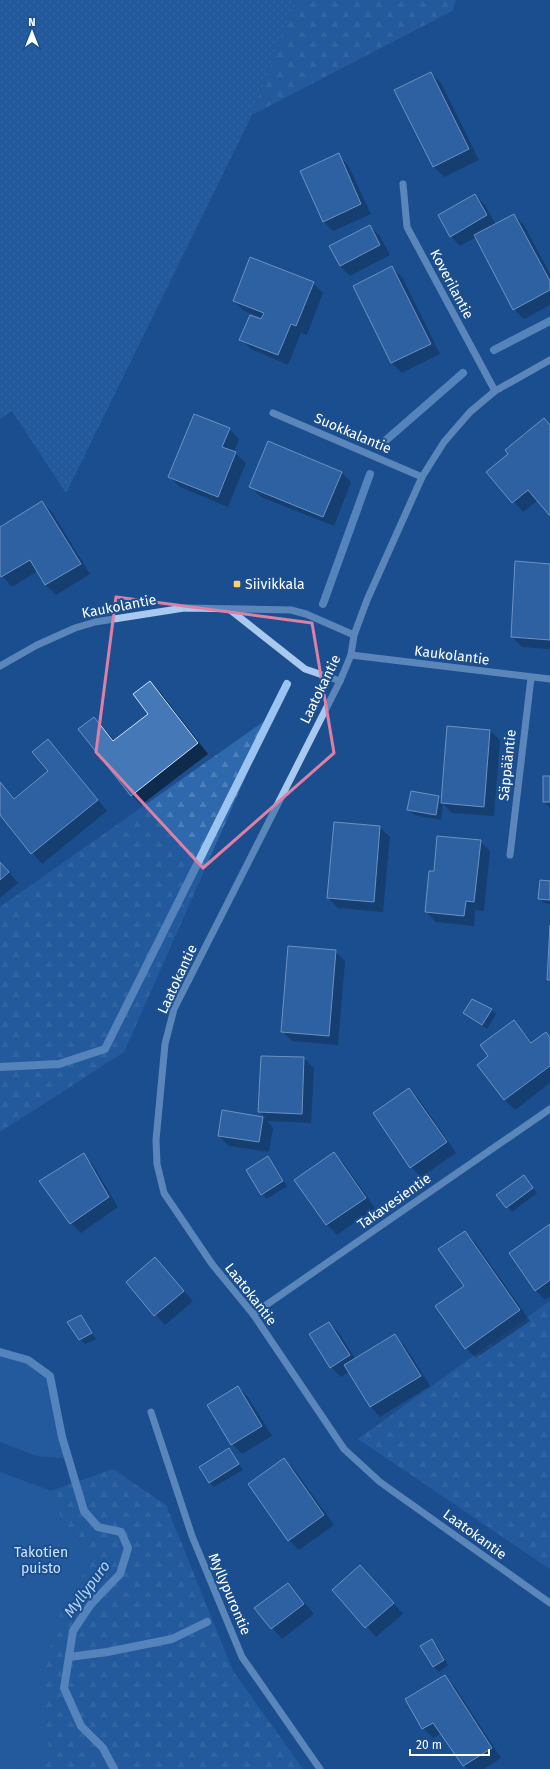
<svg xmlns="http://www.w3.org/2000/svg" width="550" height="1769" viewBox="0 0 550 1769" font-family="'Fira Sans',sans-serif">
  <style>
    .grass { fill: url(#grass-dots) }
    .forest { fill: url(#forest-firs) }
    .green { fill: #2e69ad }
    .shadow { fill: #0007 }
    .lines { fill: none; stroke-linecap: round; stroke-linejoin: round }
    .stream { stroke: #9cc4f0; stroke-width: 8 }
    .building { fill: #4478b7; stroke: #cfe3fa }
    .minor { stroke: #a9c9ee; stroke-width: 7 }
    .marked { fill: none; stroke: #dd80a5; stroke-width: 3; stroke-linejoin: round }
    .poi-dot { fill: #ffd166; stroke: #1b4f8f; stroke-width: 1.5 }
    .labels { text-anchor: middle; stroke-width: 4; stroke-linejoin: round; paint-order: stroke }
    .street-label { font-size: 14px; fill: #fff; stroke: #1b4f8f }
    .poi-label { font-size: 14px; fill: #fff; stroke: #1b4f8f; text-anchor: start }
    .park-label { font-size: 14px; fill: #cfe3fa; stroke: #1b4f8f }
    .water-label { font-size: 15px; font-style: italic; fill: #b5d3f5; stroke: #1b4f8f }
  </style>
  <defs>
    <pattern id="grass-dots" width="8" height="8" patternUnits="userSpaceOnUse"><rect width="8" height="8" fill="#2e69ad"/><path d="M2 2h.1M6 6h.1" fill="none" stroke="#4d80b9" stroke-width="1.8" stroke-linecap="round"/></pattern>
    <pattern id="forest-firs" width="22" height="20" patternUnits="userSpaceOnUse"><rect width="22" height="20" fill="#2e69ad"/><path d="M5 1l3.5 6h-7zM16 11l3.5 6h-7z" fill="#4d80b9"/></pattern>
  </defs>
  <rect width="100%" height="100%" fill="#1b4f8f"/>
  <!-- grass -->
  <path class="grass" d="M0,0H295L252,115L66,493L12,411L0,419Z"/>
  <!-- forest -->
  <g class="forest">
    <path d="M295,0H456L452,11L252,115Z"/>
    <path d="M273,715L124,1052L0,1132V907Z"/>
    <path d="M550,1301V1569L358,1439Z"/>
    <path d="M113,1469L166,1505L233,1671L303,1769H18L49,1761L42,1673L64,1600L89,1566L81,1541L61,1519L51,1491Z"/>
  </g>
  <!-- green -->
  <g class="green">
    <path d="M0,1352L28,1360L50,1376L62,1437L70,1459L37,1456L0,1442Z"/>
    <path d="M0,1472L51,1491L61,1519L81,1541L89,1566L64,1600L42,1673L50,1761L18,1769H0Z"/>
  </g>
  <!-- shadow -->
  <g class="shadow">
    <path d="M431,73L441,83L479,160L444,177L434,167Z"/>
    <path d="M338,155L348,165L371,214L333,231L323,221Z"/>
    <path d="M475,195L485,205L496,225L514,215L524,225L550,274V305L524,319L514,309L476,237L460,246L451,236Z"/>
    <path d="M370,226L380,236L390,255L350,276L340,266Z"/>
    <path d="M392,268L402,277L440,354L402,373L392,363L354,287Z"/>
    <path d="M313,283L323,293L307,335L301,333L288,365L251,349L241,339L262,321L263,318L244,311L234,301Z"/>
    <path d="M550,425V515L538,500L523,512L488,472Z"/>
    <path d="M229,429L239,439L234,452L246,463L228,507L180,487L170,477Z"/>
    <path d="M341,472L351,482L334,526L261,497L251,487Z"/>
    <path d="M42,502L52,512L90,574L56,595L46,585L38,571L12,587L0,573V528Z"/>
    <path d="M550,565V649L522,647L512,637Z"/>
    <path d="M150,682L160,692L208,754L141,805L131,795L94,718L115,741L150,714Z"/>
    <path d="M490,730L500,740L494,816L452,813L443,804L441,820L414,815L409,810L439,797L442,800Z"/>
    <path d="M48,740L58,750L107,811L42,864L0,814V783L15,799L49,771Z"/>
    <path d="M550,777V807H549L544,802Z"/>
    <path d="M380,827L390,837L383,912L338,908L328,898Z"/>
    <path d="M480,841L490,851L484,911L475,910L474,926L436,922L426,912Z"/>
    <path d="M0,861L18,883L0,898Z"/>
    <path d="M550,882V904L544,903L539,898Z"/>
    <path d="M335,951L345,961L338,1045L292,1041L282,1031Z"/>
    <path d="M492,1010L496,1014L487,1029L464,1013Z"/>
    <path d="M514,1021L533,1043L546,1033L550,1038V1083L515,1110L505,1100L479,1065L490,1057Z"/>
    <path d="M304,1058L314,1068L311,1123L267,1121L273,1128L269,1152L229,1146L219,1136L222,1112L266,1118L259,1111Z"/>
    <path d="M409,1089L419,1099L456,1153L421,1177L411,1167Z"/>
    <path d="M334,1154L344,1164L375,1208L337,1235L327,1225L296,1181Z"/>
    <path d="M83,1155L93,1165L118,1207L81,1233L71,1223Z"/>
    <path d="M268,1158L273,1163L287,1186L267,1199L262,1194Z"/>
    <path d="M523,1176L537,1193L512,1212L498,1195Z"/>
    <path d="M550,1225V1297L545,1300L535,1290Z"/>
    <path d="M465,1232L475,1242L530,1321L476,1358L466,1348L437,1306L465,1286Z"/>
    <path d="M155,1259L193,1301L165,1325L127,1282Z"/>
    <path d="M80,1317L96,1339L85,1344L80,1339Z"/>
    <path d="M329,1323L339,1333L356,1360L395,1336L405,1346L430,1386L380,1417L371,1407L349,1372L341,1377L331,1367Z"/>
    <path d="M238,1387L248,1397L272,1436L242,1454L232,1444L209,1405Z"/>
    <path d="M229,1450L243,1470L214,1487L209,1482Z"/>
    <path d="M284,1460L294,1469L334,1525L299,1550L289,1540Z"/>
    <path d="M370,1577L403,1614L376,1637L333,1590Z"/>
    <path d="M288,1584L314,1614L282,1639L256,1608Z"/>
    <path d="M432,1640L437,1645L448,1665L439,1672L434,1667L422,1646Z"/>
    <path d="M445,1677L455,1687L501,1758L484,1769H467L442,1733L433,1738L423,1728Z"/>
  </g>
  <g class="lines">
    <!-- stream -->
    <g class="stream">
      <path d="M494,350L550,321"/>
      <path d="M385,441L463,373"/>
      <path d="M323,604L370,474"/>
      <path d="M0,1067L59,1064L105,1049L287,684"/>
      <path d="M0,1352L28,1360L50,1376L62,1437L84,1511L98,1527L121,1532L128,1548L120,1574L91,1604L73,1631L64,1688L81,1726L103,1748L114,1769"/>
      <path d="M69,1657L107,1652L172,1639L207,1622"/>
    </g>
  </g>
  <!-- building -->
  <g class="building">
    <path d="M431,72L469,149L433,167L394,90Z"/>
    <path d="M339,153L361,204L323,222L300,171Z"/>
    <path d="M475,194L487,215L450,237L438,215Z"/>
    <path d="M514,214L550,281V290L513,310L474,235Z"/>
    <path d="M370,225L380,245L340,266L329,246Z"/>
    <path d="M250,257L314,282L296,326L291,324L278,355L239,340L250,315L261,319L264,313L233,301Z"/>
    <path d="M392,266L431,344L391,363L353,286Z"/>
    <path d="M194,414L230,428L222,447L236,452L218,497L168,477Z"/>
    <path d="M544,418L550,425V516L528,490L512,503L486,472L508,454L505,450Z"/>
    <path d="M268,441L342,472L323,517L249,487Z"/>
    <path d="M42,501L81,564L45,585L30,560L1,577L0,575V527Z"/>
    <path d="M515,561L550,564V640L511,637Z"/>
    <path d="M150,681L198,743L131,796L78,729L94,717L113,741L148,714L133,694Z"/>
    <path d="M447,726L490,730L484,807L441,803Z"/>
    <path d="M48,739L98,800L31,854L0,815V782L14,799L48,771L32,752Z"/>
    <rect x="543" y="776" width="7" height="26"/>
    <path d="M411,791L439,796L436,815L407,810Z"/>
    <path d="M334,822L380,826L374,902L327,898Z"/>
    <path d="M437,836L481,840L474,902L466,901L464,916L425,912L429,871H434Z"/>
    <path d="M0,862L9,872L0,880Z"/>
    <path d="M540,880L550,881V900L538,899Z"/>
    <path d="M550,925V980H547Z"/>
    <path d="M288,946L336,950L329,1036L281,1032Z"/>
    <path d="M472,999L492,1009L482,1025L463,1013Z"/>
    <path d="M514,1020L531,1043L546,1032L550,1038V1066L504,1100L477,1065L488,1056L480,1045Z"/>
    <path d="M261,1056L304,1057L302,1114L258,1112Z"/>
    <path d="M409,1088L447,1142L410,1168L373,1113Z"/>
    <path d="M222,1110L263,1117L259,1142L218,1136Z"/>
    <path d="M334,1152L366,1198L326,1225L294,1180Z"/>
    <path d="M84,1153L109,1197L70,1224L39,1181Z"/>
    <path d="M268,1156L283,1181L261,1195L246,1170Z"/>
    <path d="M524,1175L533,1188L506,1208L496,1195Z"/>
    <path d="M550,1224V1280L535,1291L509,1253Z"/>
    <path d="M465,1231L520,1310L465,1349L435,1306L464,1286L438,1249Z"/>
    <path d="M155,1257L184,1291L154,1316L126,1282Z"/>
    <path d="M81,1315L92,1333L79,1340L67,1322Z"/>
    <path d="M329,1322L350,1355L330,1368L309,1334Z"/>
    <path d="M395,1334L421,1376L370,1407L344,1365Z"/>
    <path d="M238,1386L262,1426L231,1445L207,1405Z"/>
    <path d="M229,1448L239,1464L209,1483L199,1467Z"/>
    <path d="M284,1458L324,1515L288,1541L248,1484Z"/>
    <path d="M360,1565L394,1603L365,1628L332,1590Z"/>
    <path d="M288,1583L304,1604L271,1629L254,1608Z"/>
    <path d="M432,1639L444,1660L433,1667L420,1646Z"/>
    <path d="M445,1675L492,1748L463,1766L433,1723L422,1729L405,1699Z"/>
  </g>
  <g class="lines">
    <!-- minor -->
    <g class="minor">
      <path d="M403,184L407,227L495,391"/>
      <path d="M550,360L495,391L470,412L444,442L422,477L367,600L354,635L351,655L340,681L174,1009L165,1044L156,1140L157,1164L164,1193L212,1264L253,1314L344,1449L380,1482L550,1603"/>
      <path d="M273,413L422,477"/>
      <path d="M229,609L305,669L340,681"/>
      <path d="M351,655L550,679"/>
      <path d="M0,666L37,645L75,628L95,622L184,608L291,610L306,614L354,635"/>
      <path d="M510,855L531,678"/>
      <path d="M253,1314L550,1109"/>
      <path d="M151,1412L192,1536L242,1657L320,1769"/>
    </g>
  </g>
  <!-- marked area -->
  <path d="M0 0H550V1769H0ZM116,597L312,623L334,753L203,868L96,752Z" fill="#1b4f8f" fill-opacity=".55" fill-rule="evenodd"/>
  <path class="marked" d="M116,597L312,623L334,753L203,868L96,752Z"/>
  <!-- markers -->
  <rect class="poi-dot" x="233" y="580" width="8" height="8" rx="2"/>
  <g class="labels">
    <!-- street labels -->
    <g class="street-label">
      <text transform="translate(452 284) rotate(62)" y="5">Koverilantie</text>
      <text transform="translate(353 433) rotate(23)" y="5">Suokkalantie</text>
      <text transform="translate(119 606) rotate(-11)" y="5">Kaukolantie</text>
      <text transform="translate(452 655) rotate(7)" y="5">Kaukolantie</text>
      <text transform="translate(320 689) rotate(-64)" y="5">Laatokantie</text>
      <text transform="translate(507 765) rotate(-84)" y="5">Säppääntie</text>
      <text transform="translate(177 979) rotate(-65)" y="5">Laatokantie</text>
      <text transform="translate(394 1201) rotate(-35)" y="5">Takavesientie</text>
      <text transform="translate(251 1294) rotate(52)" y="5">Laatokantie</text>
      <text transform="translate(475 1534) rotate(36)" y="5">Laatokantie</text>
      <text transform="translate(230 1594) rotate(67)" y="5">Myllypurontie</text>
    </g>
    <!-- poi labels -->
    <g class="poi-label">
      <text x="245" y="589">Siivikkala</text>
    </g>
    <!-- park labels -->
    <g class="park-label">
      <text x="41" y="1557">Takotien<tspan x="41" dy="16">puisto</tspan></text>
    </g>
    <!-- water labels -->
    <g class="water-label">
      <text transform="translate(87 1589) rotate(-53)" y="5">Myllypuro</text>
    </g>
  </g>
  <!-- north arrow -->
  <g transform="translate(32 32)" stroke="#1b4f8f" stroke-width="3" paint-order="stroke">
  <path d="M0-3L7 15L0 10L-7 15Z" fill="#ffffff"/>
  <text y="-6" font-size="11" font-weight="bold" text-anchor="middle" fill="#ffffff">N</text>
  </g>
  <!-- scale -->
  <path d="M410 1749v6h79v-6" fill="none" stroke="#ffffff" stroke-width="2"/>
  <text x="416" y="1749" font-size="12" fill="#ffffff" stroke="#1b4f8f" stroke-width="3" paint-order="stroke">20 m</text>
</svg>
